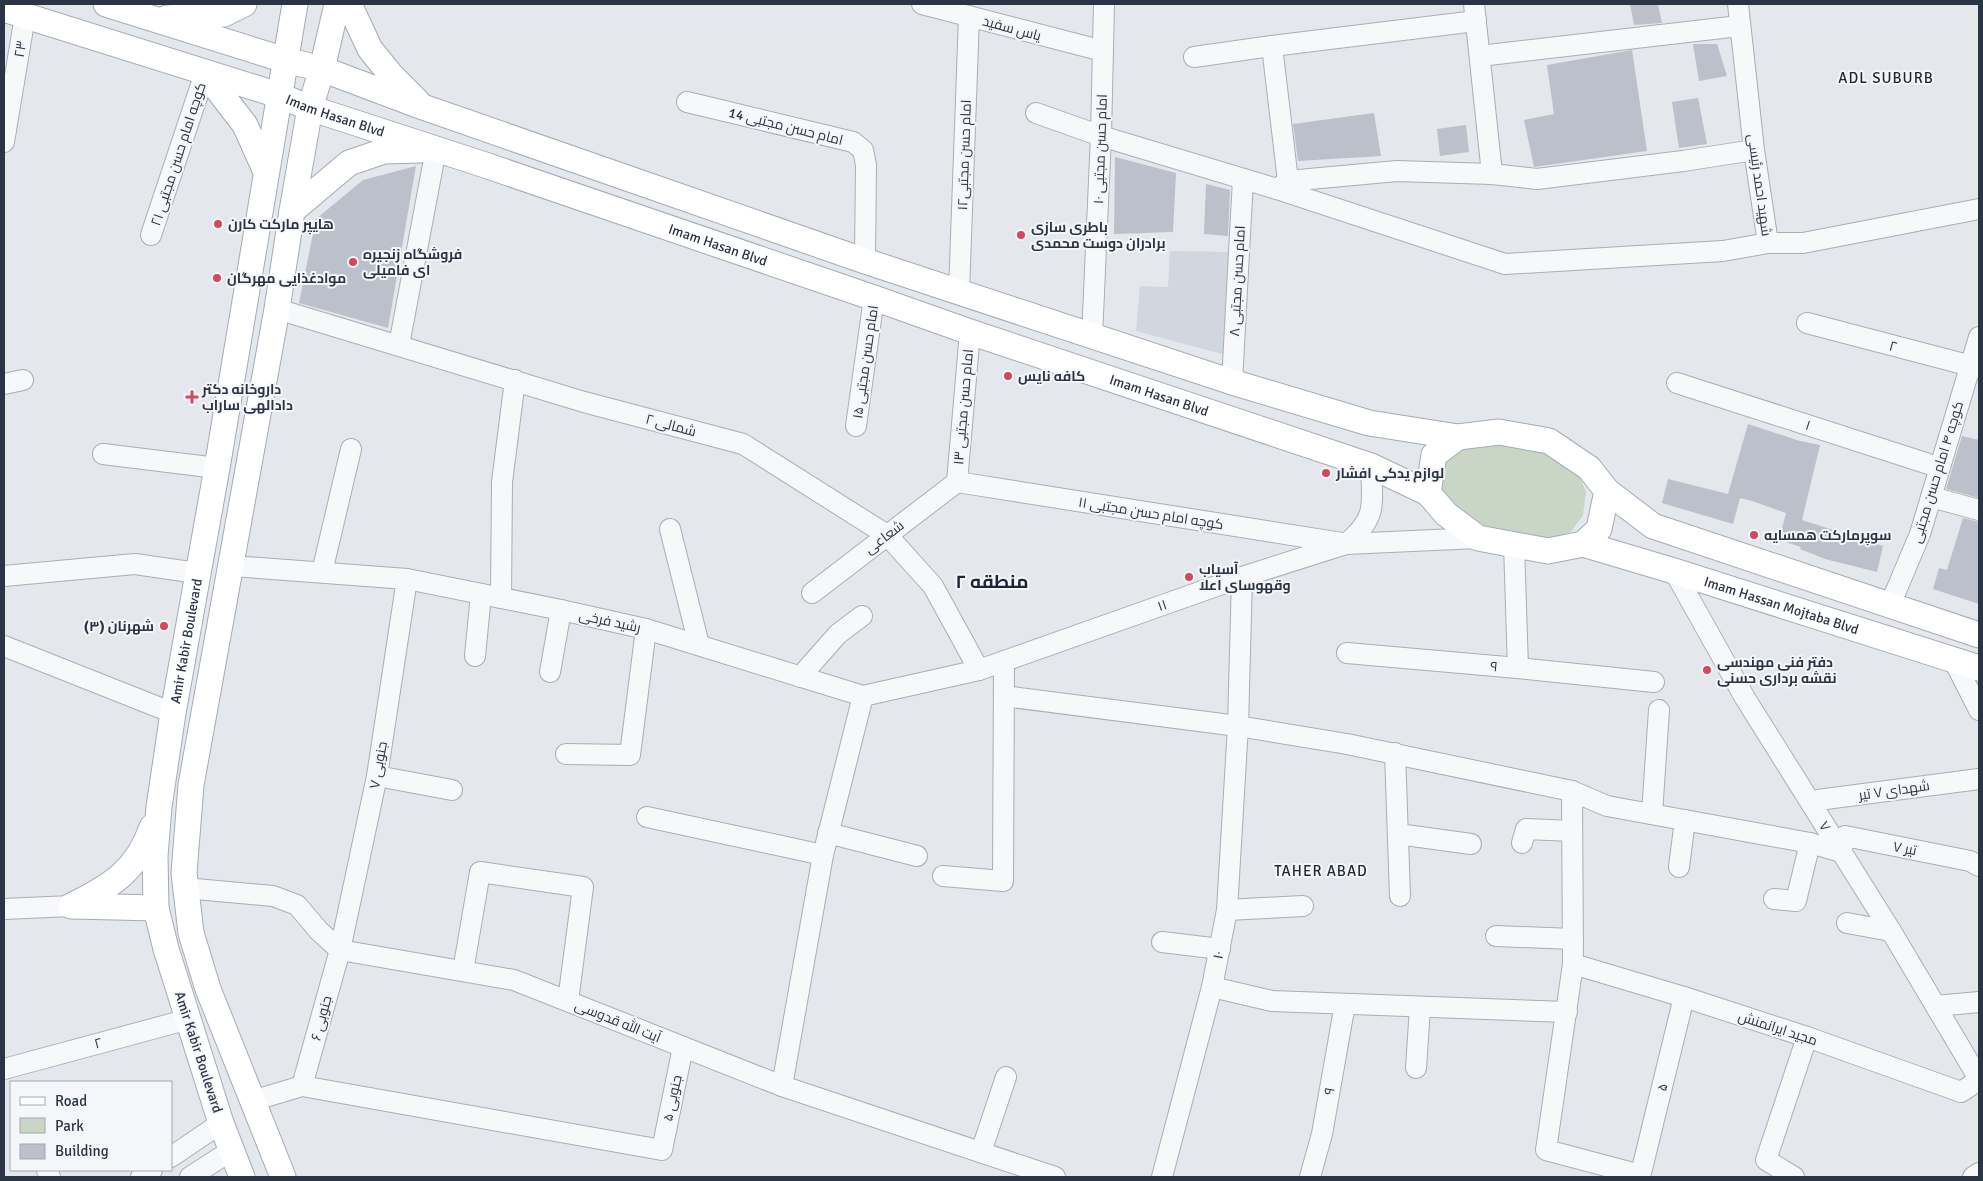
<svg xmlns="http://www.w3.org/2000/svg" width="1983" height="1181" viewBox="0 0 1983 1181" font-family="Signika,Cairo,sans-serif">
  <style>
    .built { fill: #d2d6de }
    .green { fill: #c9d6c5 }
    .building { fill: #bbc0ca }
    .lines { fill: none; stroke-linecap: round; stroke-linejoin: round }
    .minor-casing { stroke: #a9aeb7; stroke-width: 22 }
    .major-casing { stroke: #a3abb8; stroke-width: 27 }
    .minor { stroke: #f7f8fa; stroke-width: 20 }
    .major { stroke: #fff; stroke-width: 25 }
    .poi-dot { fill: #d1495b; stroke: #f4f6f9; stroke-width: 2 }
    .labels { text-anchor: middle; stroke-width: 4; stroke-linejoin: round; paint-order: stroke }
    .street-label { font-size: 14px; fill: #2b3445; stroke: #f4f6f9 }
    .poi-label { font-size: 14px; font-weight: bold; fill: #2b3445; stroke: #f4f6f9; text-anchor: start }
    .neighbourhood-label { font-size: 15px; letter-spacing: 1px; fill: #1d2536; stroke: #f4f6f9 }
    .district-label { font-size: 19px; font-weight: bold; fill: #1d2536; stroke: #f4f6f9 }
  </style>
  <rect width="100%" height="100%" fill="#e4e7ec"/>
  <!-- built -->
  <path class="built" d="M1170,251L1230,252L1226,355L1136,331L1140,286L1168,287Z"/>
  <!-- green -->
  <path class="green" d="M1499,444L1544,453L1580,477L1586,492L1583,515L1571,532L1548,538L1483,526L1455,505L1441,489L1446,462L1463,448Z"/>
  <!-- building -->
  <g class="building">
    <path d="M1630,4H1658L1662,23L1634,25Z"/>
    <path d="M1693,44H1717L1727,76L1699,81Z"/>
    <path d="M1632,50L1647,151L1534,167L1524,120L1554,114L1547,65Z"/>
    <path d="M1698,98L1707,144L1679,148L1672,102Z"/>
    <path d="M1374,113L1381,156L1298,161L1293,124Z"/>
    <path d="M1466,125L1469,152L1440,156L1437,129Z"/>
    <path d="M1115,157L1176,173L1173,232L1114,234Z"/>
    <path d="M416,166L388,328L299,303L316,219L363,180Z"/>
    <path d="M1206,184L1230,190L1228,236L1204,234Z"/>
    <path d="M1748,424L1800,441L1820,445L1802,520L1883,546L1877,572L1825,559L1800,549L1801,547L1779,540L1786,513L1752,501L1740,498L1733,524L1662,503L1668,479L1728,494Z"/>
    <path d="M1962,436L1979,440V498L1946,489Z"/>
    <path d="M1963,518L1979,522V604L1933,589L1939,568L1947,570Z"/>
  </g>
  <g class="lines">
    <defs>
      <g id="minor">
        <path d="M922,4L1103,51"/>
        <path d="M1474,4L1492,174"/>
        <path d="M1738,4L1754,150L1768,243"/>
        <path d="M1272,46L1288,181"/>
        <path d="M1480,56L1739,26"/>
        <path d="M1194,57L1272,46L1476,21"/>
        <path d="M687,102L853,142L863,150L866,165L865,261"/>
        <path d="M1036,113L1101,136L1277,189L1505,264L1723,251L1768,243H1803L1979,209"/>
        <path d="M4,142L25,16"/>
        <path d="M1277,189L1288,181L1397,171L1492,174L1537,179L1683,161L1754,150"/>
        <path d="M151,235L205,73"/>
        <path d="M959,293L969,16"/>
        <path d="M277,309L584,402L743,444L887,535L933,586L979,670"/>
        <path d="M1807,323L1979,368"/>
        <path d="M1092,337L1101,136L1104,4"/>
        <path d="M399,345L436,149"/>
        <path d="M1232,382L1243,179"/>
        <path d="M1677,383L1938,467"/>
        <path d="M4,384L23,380"/>
        <path d="M856,426L874,298"/>
        <path d="M103,454L217,468"/>
        <path d="M957,482L1342,543"/>
        <path d="M957,482L970,332"/>
        <path d="M1931,497L1979,510"/>
        <path d="M670,529L699,645"/>
        <path d="M1346,544C1378,517 1372,505 1371,466"/>
        <path d="M232,566L407,579L561,610L646,629L863,696L979,670L1242,577L1346,544L1478,538"/>
        <path d="M1674,571L1745,698L1891,931L1979,1079"/>
        <path d="M322,572L351,449"/>
        <path d="M4,576L135,564L197,573"/>
        <path d="M812,593L957,482"/>
        <path d="M501,598L502,482L515,380"/>
        <path d="M1890,605L1920,534L1979,337"/>
        <path d="M4,646L173,713"/>
        <path d="M1347,653L1518,668L1514,545"/>
        <path d="M475,656L481,594"/>
        <path d="M1953,659L1979,710"/>
        <path d="M1518,668L1654,682"/>
        <path d="M550,672L561,610"/>
        <path d="M800,677L838,634L862,616"/>
        <path d="M1004,696L1238,726L1347,744L1572,791L1607,806L1810,843L1841,852L1845,836L1970,861L1979,866"/>
        <path d="M1395,753L1400,896"/>
        <path d="M566,754L630,755L646,629"/>
        <path d="M377,776L452,790"/>
        <path d="M1572,791L1573,964L1546,1150L1640,1175"/>
        <path d="M1810,801L1979,779"/>
        <path d="M1652,814L1659,710"/>
        <path d="M647,817L823,855"/>
        <path d="M828,833L917,856"/>
        <path d="M1398,834L1471,844"/>
        <path d="M1522,843L1526,829L1572,831"/>
        <path d="M1679,867L1685,820"/>
        <path d="M943,876L1003,881L1004,661"/>
        <path d="M185,888L273,896L297,905L319,931L340,950L514,980L782,1086L1055,1177"/>
        <path d="M1774,899L1796,901L1810,843"/>
        <path d="M4,909L71,906"/>
        <path d="M1227,910L1303,906"/>
        <path d="M1847,923L1891,931"/>
        <path d="M1496,936L1573,939"/>
        <path d="M1162,942L1220,949"/>
        <path d="M1573,964L1684,997L1807,1037L1961,1092L1979,1080"/>
        <path d="M463,971L480,872L583,887L568,1001"/>
        <path d="M1212,987L1272,1001L1567,1012"/>
        <path d="M1936,1006L1979,1002"/>
        <path d="M1416,1068L1420,1007"/>
        <path d="M4,1069L189,1019"/>
        <path d="M302,1086L340,950L377,776L407,579"/>
        <path d="M782,1086L823,855L863,696"/>
        <path d="M252,1101L302,1086L662,1150L683,1047"/>
        <path d="M981,1152L1006,1077"/>
        <path d="M171,1157L221,1123"/>
        <path d="M47,1170L50,1177"/>
        <path d="M141,1177L152,1170"/>
        <path d="M190,1177L232,1150"/>
        <path d="M1162,1177L1212,987L1227,910L1238,726L1242,577"/>
        <path d="M1310,1177L1322,1134L1345,1004"/>
        <path d="M1640,1177L1684,997"/>
        <path d="M1794,1177L1766,1160L1807,1037"/>
        <path d="M1973,1177L1979,1173"/>
      </g>
      <g id="major">
        <path d="M106,4L285,60L322,69L423,107L865,261L1232,382L1369,423L1458,437"/>
        <path d="M349,4L370,49L391,75L417,101"/>
        <path id="s1" d="M4,9L278,95L310,108L485,165L874,298L970,332L1371,466L1428,493"/>
        <path d="M167,18L224,14L244,4"/>
        <path d="M205,73L245,125L266,172"/>
        <path d="M292,211L349,163L384,151L420,150"/>
        <path d="M1607,491L1653,526L1979,635"/>
        <path id="s2" d="M1583,544L1599,529L1607,491L1589,468L1549,441L1499,432L1458,437L1434,455L1428,493L1446,514L1478,538L1548,551L1583,544L1674,571L1979,668"/>
        <path d="M71,906C110,887 137,871 152,827"/>
        <path d="M73,906L156,908"/>
        <path id="s3" d="M242,1177L221,1123L166,949L156,908L155,856L159,807L173,713L217,468L295,4"/>
        <path d="M283,1177L208,989L191,933L184,873L191,785L277,309L292,211L310,108L322,69L337,4"/>
      </g>
    </defs>
    <!-- minor casing -->
    <use href="#minor" class="minor-casing"/>
    <!-- major casing -->
    <use href="#major" class="major-casing"/>
    <!-- minor -->
    <use href="#minor" class="minor"/>
    <!-- major -->
    <use href="#major" class="major"/>
  </g>
  <!-- markers -->
  <g class="poi-dot">
    <circle cx="218" cy="224" r="5"/>
    <circle cx="1021" cy="235" r="5"/>
    <circle cx="353" cy="262" r="5"/>
    <circle cx="217" cy="278" r="5"/>
    <circle cx="1008" cy="376" r="5"/>
    <path d="M189.5 389.5h5v5h5v5h-5v5h-5v-5h-5v-5h5z"/>
    <circle cx="1326" cy="473" r="5"/>
    <circle cx="1754" cy="535" r="5"/>
    <circle cx="1189" cy="577" r="5"/>
    <circle cx="164" cy="626" r="5"/>
    <circle cx="1707" cy="670" r="5"/>
  </g>
  <g class="labels">
    <!-- street labels -->
    <g class="street-label">
      <text transform="translate(1012 28) rotate(15)" y="5">یاس سفید</text>
      <text transform="translate(20 49) rotate(-81)" y="5">۲۳</text>
      <text dy="5" stroke="none"><textPath href="#s1" startOffset="348">Imam Hasan Blvd</textPath></text>
      <text transform="translate(786 126) rotate(14)" y="5">امام حسن مجتبی 14</text>
      <text transform="translate(1100 149) rotate(-88)" y="5">امام حسن مجتبی ۱۰</text>
      <text transform="translate(178 154) rotate(-72)" y="5">کوچه امام حسن مجتبی ۲۱</text>
      <text transform="translate(964 155) rotate(-88)" y="5">امام حسن مجتبی۱۲</text>
      <text transform="translate(1760 185) rotate(82)" y="5">شهید احمد رئیسی</text>
      <text dy="5" stroke="none"><textPath href="#s1" startOffset="752">Imam Hasan Blvd</textPath></text>
      <text transform="translate(1237 281) rotate(-87)" y="5">امام حسن مجتبی ۸</text>
      <text transform="translate(1893 346) rotate(15)" y="5">۲</text>
      <text transform="translate(865 362) rotate(-82)" y="5">امام حسن مجتبی ۱۵</text>
      <text dy="5" stroke="none"><textPath href="#s1" startOffset="1218">Imam Hasan Blvd</textPath></text>
      <text transform="translate(963 407) rotate(-85)" y="5">امام حسن مجتبی ۱۳</text>
      <text transform="translate(671 425) rotate(15)" y="5">۲ شمالی</text>
      <text transform="translate(1808 425) rotate(18)" y="5">۱</text>
      <text transform="translate(1937 472) rotate(-73)" y="5">کوچه ۴ امام حسن مجتبی</text>
      <text transform="translate(1151 513) rotate(9)" y="5">کوچه امام حسن مجتبی ۱۱</text>
      <text transform="translate(884 537) rotate(-37)" y="5">شعاعی</text>
      <text transform="translate(1162 605) rotate(-19)" y="5">۱۱</text>
      <text dy="5" stroke="none"><textPath href="#s2" startOffset="681">Imam Hassan Mojtaba Blvd</textPath></text>
      <text transform="translate(610 621) rotate(12)" y="5">رشید فرخی</text>
      <text dy="5" stroke="none"><textPath href="#s3" startOffset="552">Amir Kabir Boulevard</textPath></text>
      <text transform="translate(1494 666) rotate(5)" y="5">۹</text>
      <text transform="translate(378 765) rotate(-80)" y="5">۷ جنوبی</text>
      <text transform="translate(1894 790) rotate(-8)" y="5">شهدای ۷ تیر</text>
      <text transform="translate(1825 826) rotate(58)" y="5">۷</text>
      <text transform="translate(1905 848) rotate(11)" y="5">۷ تیر</text>
      <text transform="translate(1218 955) rotate(-79)" y="5">۱۰</text>
      <text transform="translate(321 1018) rotate(-75)" y="5">۶ جنوبی</text>
      <text transform="translate(618 1021) rotate(22)" y="5">آیت الله قدوسی</text>
      <text transform="translate(1778 1028) rotate(18)" y="5">مجید ایرانمنش</text>
      <text transform="translate(98 1043) rotate(-15)" y="5">۲</text>
      <text transform="translate(199 1052) rotate(72)" y="5">Amir Kabir Boulevard</text>
      <text transform="translate(1662 1087) rotate(-76)" y="5">۵</text>
      <text transform="translate(1329 1091) rotate(-80)" y="5">۹</text>
      <text transform="translate(672 1098) rotate(-78)" y="5">۵ جنوبی</text>
    </g>
    <!-- poi labels -->
    <g class="poi-label">
      <text x="228" y="229">هایپر مارکت کارن</text>
      <text x="1031" y="232">باطری سازی<tspan x="1031" dy="16">برادران دوست محمدی</tspan></text>
      <text x="363" y="259">فروشگاه زنجیره<tspan x="363" dy="16">ای فامیلی</tspan></text>
      <text x="227" y="283">موادغذایی مهرگان</text>
      <text x="1018" y="381">کافه نایس</text>
      <text x="202" y="394">داروخانه دکتر<tspan x="202" dy="16">دادالهی ساراب</tspan></text>
      <text x="1336" y="478">لوازم یدکی افشار</text>
      <text x="1764" y="540">سوپرمارکت همسایه</text>
      <text x="1199" y="574">آسیاب<tspan x="1199" dy="16">وقهوسای اعلا</tspan></text>
      <text x="154" y="631" text-anchor="end">شهرنان (۳)</text>
      <text x="1717" y="667">دفتر فنی مهندسی<tspan x="1717" dy="16">نقشه برداری حسنی</tspan></text>
    </g>
    <!-- neighbourhood labels -->
    <g class="neighbourhood-label">
      <text x="1886" y="83">ADL SUBURB</text>
      <text x="1321" y="876">TAHER ABAD</text>
    </g>
    <!-- district labels -->
    <g class="district-label">
      <text x="992" y="588">منطقه ۲</text>
    </g>
  </g>
  <!-- border -->
  <rect width="1983" height="1181" fill="none" stroke="#2b3445" stroke-width="10"/>
  <!-- legend -->
  <rect x="10" y="1081" width="162" height="90" fill="#f4f6f9" stroke="#a4a8b1"/>
  <rect x="20" y="1097" width="25" height="8" fill="#ffffff" stroke="#a4a8b1"/>
  <text x="55" y="1106" font-size="15" fill="#2b3445">Road</text>
  <rect x="20" y="1118" width="25" height="15" fill="#c9d6c5" stroke="#a4a8b1"/>
  <text x="55" y="1131" font-size="15" fill="#2b3445">Park</text>
  <rect x="20" y="1144" width="25" height="15" fill="#bbc0ca" stroke="#a4a8b1"/>
  <text x="55" y="1156" font-size="15" fill="#2b3445">Building</text>
</svg>
